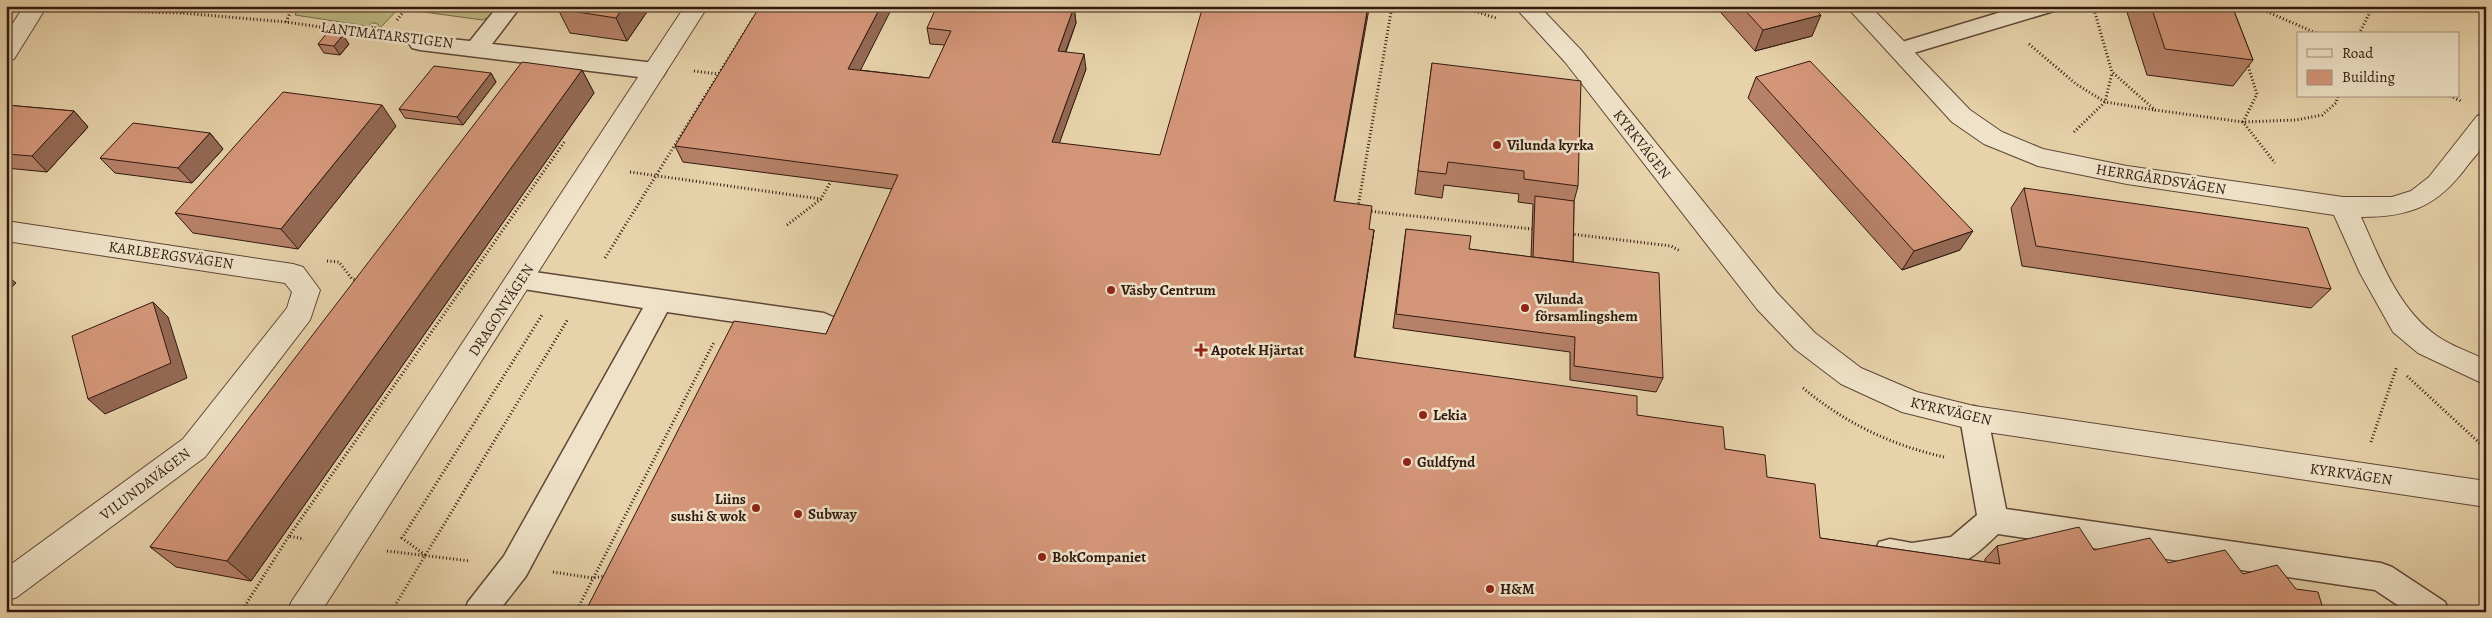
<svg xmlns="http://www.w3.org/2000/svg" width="2492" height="618" viewBox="0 0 2492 618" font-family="Alegreya,serif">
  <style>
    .green { fill: #bdba84; stroke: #776a4a }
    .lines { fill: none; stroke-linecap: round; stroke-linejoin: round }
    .lane-casing { stroke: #5e4736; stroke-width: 3 }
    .street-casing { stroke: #5e4736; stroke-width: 2 }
    .path { stroke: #311910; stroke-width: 3; stroke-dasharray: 1 2.5; stroke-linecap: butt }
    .lane { fill: #efe2c8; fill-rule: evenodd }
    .street { fill: #efe2c8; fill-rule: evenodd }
    .tree { fill: #9a8769 }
    .wall { fill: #b68168; stroke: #311910 }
    .shaded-wall { fill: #946955; stroke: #311910 }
    .building { fill: #d49679; stroke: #311910 }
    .poi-dot { fill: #8f2418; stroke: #efe2c8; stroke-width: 2 }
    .labels { text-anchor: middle; stroke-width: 5; stroke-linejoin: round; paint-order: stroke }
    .street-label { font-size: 15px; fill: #311910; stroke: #efe2c8 }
    .poi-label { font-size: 15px; font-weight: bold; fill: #311910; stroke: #efe2c8; text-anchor: start }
  </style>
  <rect width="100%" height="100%" fill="#e7d2aa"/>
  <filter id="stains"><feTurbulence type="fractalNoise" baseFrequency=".004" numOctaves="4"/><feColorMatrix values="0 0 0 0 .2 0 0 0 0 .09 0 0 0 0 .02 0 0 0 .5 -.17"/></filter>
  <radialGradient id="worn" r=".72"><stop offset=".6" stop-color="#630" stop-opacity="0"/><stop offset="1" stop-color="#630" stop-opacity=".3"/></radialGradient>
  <!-- green -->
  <g class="green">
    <path d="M317,6H401L380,28L295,15L298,8Z"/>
    <path d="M420,6H498L490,16L483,20L416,11Z"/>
  </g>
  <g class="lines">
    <defs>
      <g id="lane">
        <path d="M498,6H521L492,44L655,63L663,66L666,71L663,76L655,79L420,50L412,48L409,43L412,38L420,36L470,41Z"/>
        <path d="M2021,6H2057L2054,11L1900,57L1892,55L1889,50L1892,45Z"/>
        <path d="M520,270L824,313L833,317L837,324L833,331L824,335L667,312L526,576L498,612H464L468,602L504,556L643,308L511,287L507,280L511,273Z"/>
        <path d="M1974,406L1984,410L1988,418L2006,509L2381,563L2392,567L2445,602L2449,612H2408L2375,590L1998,534C1989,542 1979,553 1968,559C1945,571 1903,570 1879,562L1875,552L1879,542L1890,539L1912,543L1951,537L1977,515L1960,418L1964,410Z"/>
      </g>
      <g id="street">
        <path d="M24,6H47L14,59L6,61V34Z"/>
        <path d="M685,6H708L321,612H287L292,601Z"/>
        <path d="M1514,6H1539L1581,50L1777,293L1815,333L1861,368L1917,392L1974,406L2486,481V507L1974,430L1902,412L1841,384L1795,349L1757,309L1565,62Z"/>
        <path d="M1846,6H1870L1970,110L2002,132L2043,149L2127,166L2343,197H2392L2411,191L2429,177L2477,116L2486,113C2486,121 2488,133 2486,140C2484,148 2473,158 2468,165C2438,206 2411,217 2361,217C2380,259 2398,309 2437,336C2451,346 2470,352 2486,360V385L2418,353L2393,332L2360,273L2334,215L2127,184L2038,166L1984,144L1952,122Z"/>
        <path d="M6,221L293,264L303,267L320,290L310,320L205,457L17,597L6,601V568L183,439L287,308L292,292L285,283L6,241Z"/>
      </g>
    </defs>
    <!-- lane casing -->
    <use href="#lane" class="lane-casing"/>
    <!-- street casing -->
    <use href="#street" class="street-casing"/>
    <!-- path -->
    <g class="path">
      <path d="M1375,6L1392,8"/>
      <path d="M1458,6L1496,18"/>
      <path d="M2093,6L2112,72L2155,110L2243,122L2296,120L2322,115L2336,103L2338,96"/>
      <path d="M2254,6L2318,34"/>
      <path d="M68,10L182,13L286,22L390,37"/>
      <path d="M730,12L734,6"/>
      <path d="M182,13L185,6"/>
      <path d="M397,20L408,6"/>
      <path d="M286,22L293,6"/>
      <path d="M2359,34L2373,6"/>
      <path d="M2029,44L2076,84L2105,102L2155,110"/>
      <path d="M2247,63L2257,94L2243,122L2275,163"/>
      <path d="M694,71L718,74"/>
      <path d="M2450,96L2461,101"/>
      <path d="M2074,132L2105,102L2112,73"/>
      <path d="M630,172L821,199"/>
      <path d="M1358,207L1392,6"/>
      <path d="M1368,211L1532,229"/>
      <path d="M787,225L821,199L831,181"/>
      <path d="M1571,234L1671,246L1680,251"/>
      <path d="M605,258L754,17"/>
      <path d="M327,261L339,262L352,279L358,280"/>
      <path d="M2407,376L2486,449"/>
      <path d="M1803,388C1845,423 1891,445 1944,457"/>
      <path d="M2371,442L2397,366"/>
      <path d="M289,536L565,141"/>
      <path d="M387,551L470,561"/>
      <path d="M425,555L402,538L542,315"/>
      <path d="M553,572L592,578L606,576"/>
      <path d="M241,612L289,536L304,539"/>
      <path d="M391,612L568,319"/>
      <path d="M576,612L714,342"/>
    </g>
    <!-- lane -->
    <use href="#lane" class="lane"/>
    <!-- street -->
    <use href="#street" class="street"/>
  </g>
  <!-- trees -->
  <circle class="tree" cx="374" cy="28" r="6"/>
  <!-- wall -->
  <g class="wall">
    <path d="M296,6H317L298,8Z"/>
    <path d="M651,6L627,41L570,33L558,9Z"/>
    <path d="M1715,6H1812V36L1755,51Z"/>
    <path d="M2125,6H2232L2253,60L2233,86L2147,75Z"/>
    <path d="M1074,7L1076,23L1066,52L1086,69L1059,143L1335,201L1369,230H1374L1355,357L1637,415L1725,449L1767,477L1820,538L1985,562V559L1997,546L2094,550L2168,563L2243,574L2296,589L585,612L826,334L892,189L683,162L675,146L860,70L929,78L945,45L930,44L927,28Z"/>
    <path d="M318,44H349L340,55L324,53Z"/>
    <path d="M1432,63L1578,186L1574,201L1573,262L1663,378L1656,392L1570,380V352L1393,328L1406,229L1469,249L1531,257L1533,204L1518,202L1519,194L1444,185L1442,198L1415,194Z"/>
    <path d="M582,70L594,93L251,581L176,567L150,547Z"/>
    <path d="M491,73L496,82L463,125L405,118L399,109Z"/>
    <path d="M1756,77L1960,250L1902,270L1748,98Z"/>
    <path d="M6,105L74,111L88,127L47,172L6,168Z"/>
    <path d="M396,126L298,249L193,233L175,213Z"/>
    <path d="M210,133L223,149L192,183L115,173L100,158Z"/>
    <path d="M2024,188L2331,289L2311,308L2022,266L2011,208Z"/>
  </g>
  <!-- shaded-wall -->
  <g class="shaded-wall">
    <path d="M624,6H651L627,41L616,18Z"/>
    <path d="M881,6H893L853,85L848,69Z"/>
    <path d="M1368,6H1370L1369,9L1332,216L1334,201Z"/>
    <path d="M1074,7L1076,23L1060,66L1058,51Z"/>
    <path d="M1821,15L1812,36L1755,51L1763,30Z"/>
    <path d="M343,35L349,44L340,55L334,46Z"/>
    <path d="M1084,54L1086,69L1054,158L1052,142Z"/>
    <path d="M582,70L594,93L251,581L227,561Z"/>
    <path d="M491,73L496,82L463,125L457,117Z"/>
    <path d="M382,105L396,126L298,249L281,229Z"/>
    <path d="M74,111L88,127L47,172L32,156Z"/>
    <path d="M210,133L223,149L192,183L178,168Z"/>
    <path d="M1374,230L1372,245L1353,371L1354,357Z"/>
    <path d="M1973,231L1960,250L1902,270L1914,251Z"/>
    <path d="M6,275L16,283L6,293Z"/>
    <path d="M153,302L168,317L187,378L105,414L88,399Z"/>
  </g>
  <!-- building -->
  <g class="building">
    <path d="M560,6H624L616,18L558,9Z"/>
    <path d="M760,6H881L848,69L929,78L951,31L927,28L937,6H1067L1074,7L1058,51L1084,54L1052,142L1160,155L1203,6H1368L1334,201L1372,206L1369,229L1374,230L1354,357L1637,396V415L1723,427L1725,449L1765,455L1767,477L1815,484L1820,538L2000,564L1997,546L2079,527L2094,550L2150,538L2168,563L2225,550L2243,574L2277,565L2296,589L2318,592L2324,612H585L734,321L826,334L898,175L675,146Z"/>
    <path d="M1741,6H1812L1821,15L1763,30Z"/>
    <path d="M2151,6H2232L2253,60L2165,49Z"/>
    <path d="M327,33L343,35L334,46L318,44Z"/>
    <path d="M1810,61L1973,231L1914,251L1756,77Z"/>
    <path d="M522,62L582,70L227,561L150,547Z"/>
    <path d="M1432,63L1581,81L1578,186L1524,179V171L1448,162L1446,174L1418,171Z"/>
    <path d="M434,66L491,73L457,117L399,109Z"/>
    <path d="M283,92L382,105L281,229L175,213Z"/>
    <path d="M6,105L74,111L32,156L6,154Z"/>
    <path d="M133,123L210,133L178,168L100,158Z"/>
    <path d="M2024,188L2308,228L2331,289L2036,246Z"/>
    <path d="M1535,196L1574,201L1573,262L1533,257Z"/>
    <path d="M1406,229L1471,236L1469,249L1659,273L1663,378L1574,366L1575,337L1396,314Z"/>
    <path d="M153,302L171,363L88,399L72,336Z"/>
  </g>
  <!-- markers -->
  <g class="poi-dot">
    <circle cx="1497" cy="145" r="5"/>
    <circle cx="1111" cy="290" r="5"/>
    <circle cx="1525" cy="308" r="5"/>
    <path d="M1198.5 342.5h5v5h5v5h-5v5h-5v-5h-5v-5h5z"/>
    <circle cx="1423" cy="415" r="5"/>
    <circle cx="1407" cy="462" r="5"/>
    <circle cx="756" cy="508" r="5"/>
    <circle cx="798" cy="514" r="5"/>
    <circle cx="1042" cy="557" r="5"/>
    <circle cx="1490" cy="589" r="5"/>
  </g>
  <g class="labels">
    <!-- street labels -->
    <g class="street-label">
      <text transform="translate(387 35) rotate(7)" y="5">LANTMÄTARSTIGEN</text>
      <text transform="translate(1642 144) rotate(52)" y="5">KYRKVÄGEN</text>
      <text transform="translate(2161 179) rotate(9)" y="5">HERRGÅRDSVÄGEN</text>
      <text transform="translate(171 255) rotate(8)" y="5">KARLBERGSVÄGEN</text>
      <text transform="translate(501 310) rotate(-57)" y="5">DRAGONVÄGEN</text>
      <text transform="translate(1951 411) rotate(13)" y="5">KYRKVÄGEN</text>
      <text transform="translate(2351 474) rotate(8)" y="5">KYRKVÄGEN</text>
      <text transform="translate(145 484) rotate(-37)" y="5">VILUNDAVÄGEN</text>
    </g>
    <!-- poi labels -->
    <g class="poi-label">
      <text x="1507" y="150">Vilunda kyrka</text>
      <text x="1121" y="295">Väsby Centrum</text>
      <text x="1535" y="304">Vilunda<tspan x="1535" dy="17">församlingshem</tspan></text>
      <text x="1211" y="355">Apotek Hjärtat</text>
      <text x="1433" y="420">Lekia</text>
      <text x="1417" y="467">Guldfynd</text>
      <text x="746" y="504" text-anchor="end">Liins<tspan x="746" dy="17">sushi &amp; wok</tspan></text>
      <text x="808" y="519">Subway</text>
      <text x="1052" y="562">BokCompaniet</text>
      <text x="1500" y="594">H&amp;M</text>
    </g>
  </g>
  <!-- margin -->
  <rect width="2492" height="618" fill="none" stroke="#e7d2aa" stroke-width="25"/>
  <rect x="8" y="8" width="2477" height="603" fill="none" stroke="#311910" stroke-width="2.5"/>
  <rect x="12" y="12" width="2467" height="593" fill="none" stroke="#311910"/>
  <!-- legend -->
  <rect x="2297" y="32" width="162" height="65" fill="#efe2c8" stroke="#a3927e"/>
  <rect x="2307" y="49" width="25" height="8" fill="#efe2c8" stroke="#a3927e"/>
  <text x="2342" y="58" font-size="15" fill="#311910">Road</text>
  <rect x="2307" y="70" width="25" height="15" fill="#d49679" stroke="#a3927e"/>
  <text x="2342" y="82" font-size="15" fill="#311910">Building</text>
  <rect width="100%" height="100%" filter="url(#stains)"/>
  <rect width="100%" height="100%" fill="url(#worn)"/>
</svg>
